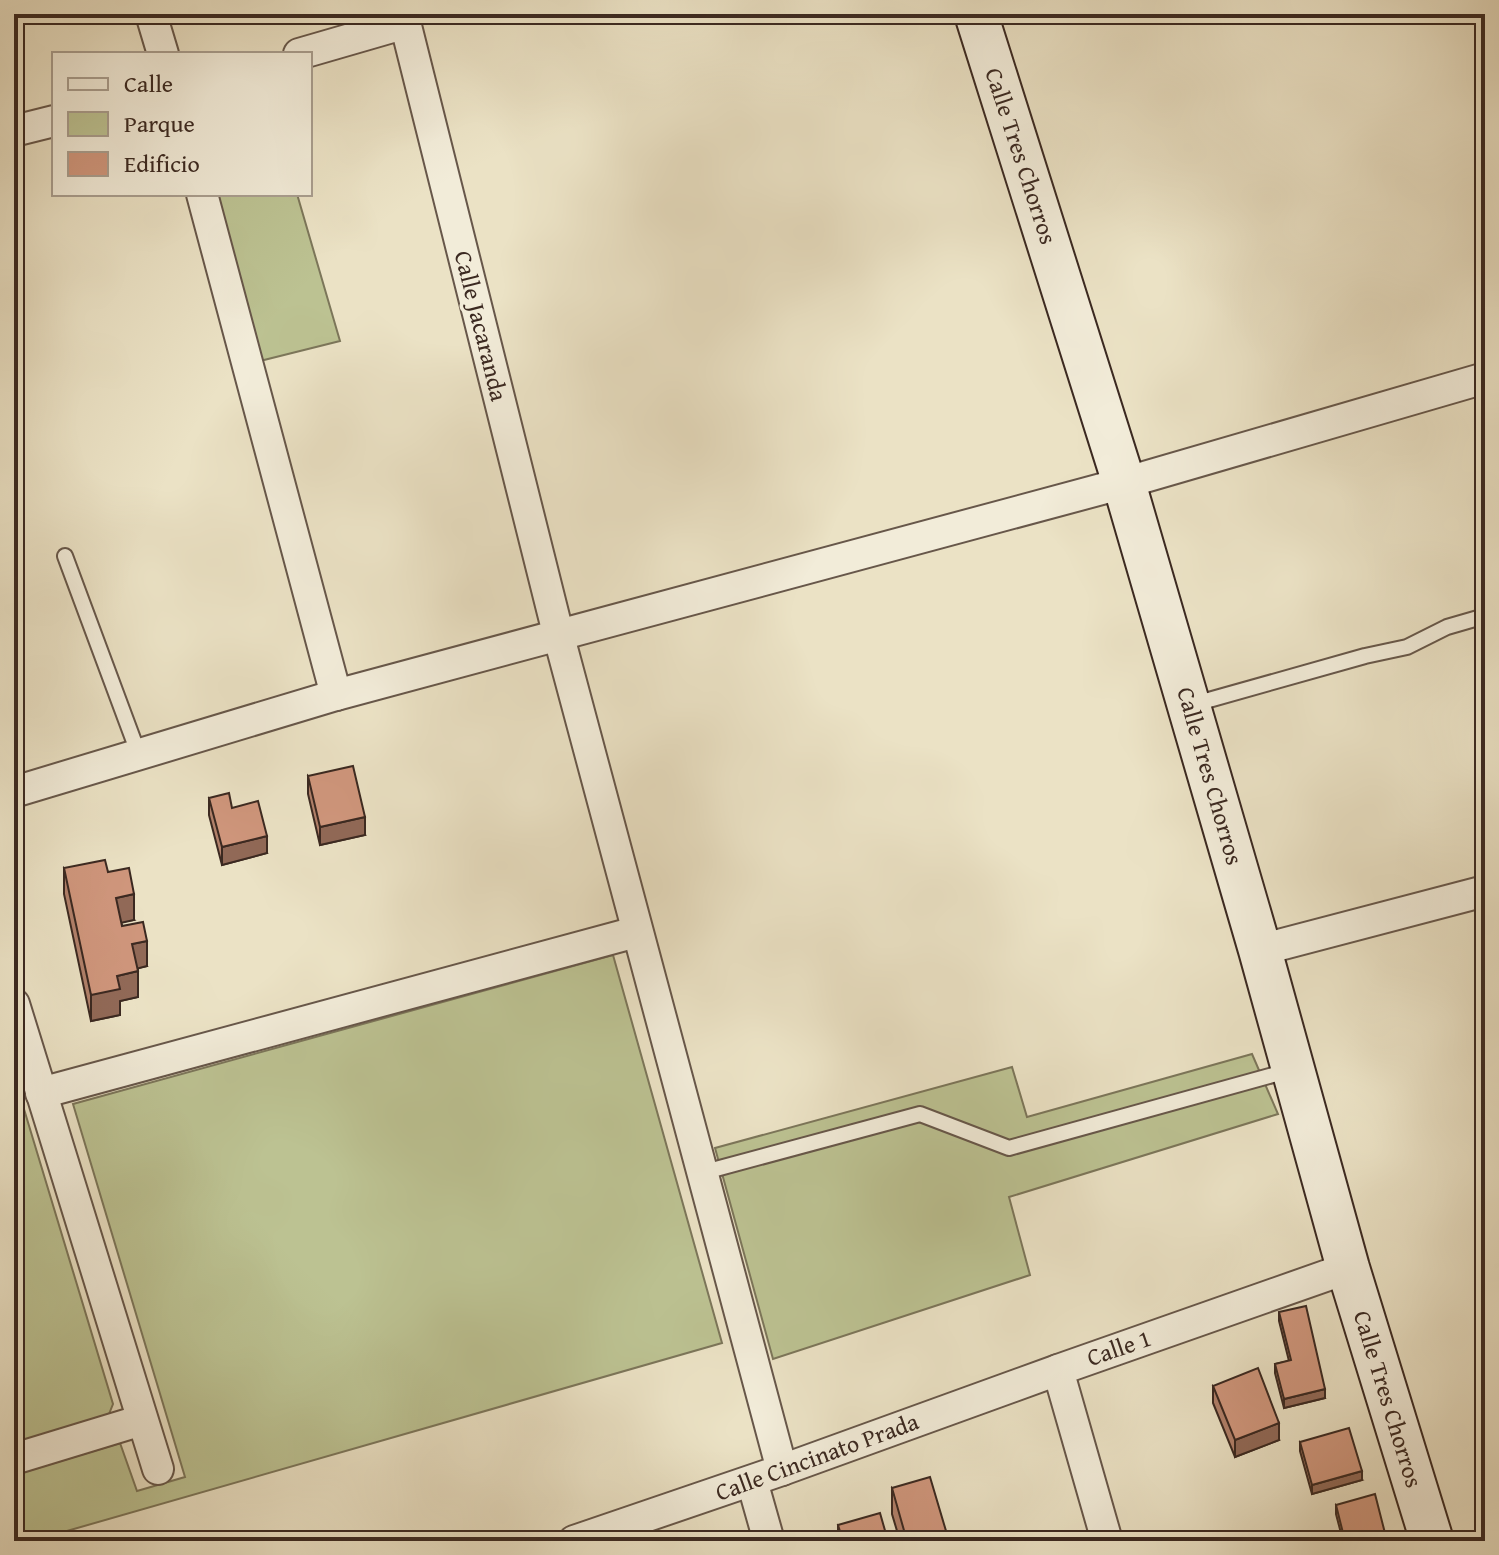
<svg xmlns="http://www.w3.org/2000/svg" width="1499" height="1555" viewBox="0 0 1499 1555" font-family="'Gentium Book Plus',serif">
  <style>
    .green { fill: #bcc292; stroke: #7c765a; stroke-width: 2 }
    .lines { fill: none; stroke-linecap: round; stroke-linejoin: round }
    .lane-casing { stroke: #67574a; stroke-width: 18 }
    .street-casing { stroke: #67574a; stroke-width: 34 }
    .secondary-casing { stroke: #3b2921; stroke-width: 46 }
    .lane { stroke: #f2ecd9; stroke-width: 14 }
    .street { stroke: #f2ecd9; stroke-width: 30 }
    .secondary { stroke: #f2ecd9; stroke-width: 42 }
    .wall { fill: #b2816b; stroke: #3b2921; stroke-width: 2 }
    .shaded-wall { fill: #916957; stroke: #3b2921; stroke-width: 2 }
    .building { fill: #cf967c; stroke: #3b2921; stroke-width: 2 }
    .labels { text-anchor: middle; stroke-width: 7; stroke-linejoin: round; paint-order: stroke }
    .street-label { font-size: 24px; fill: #3b2921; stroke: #f2ecd9 }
  </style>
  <rect width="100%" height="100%" fill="#ebe2c5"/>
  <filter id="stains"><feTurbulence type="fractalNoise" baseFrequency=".0025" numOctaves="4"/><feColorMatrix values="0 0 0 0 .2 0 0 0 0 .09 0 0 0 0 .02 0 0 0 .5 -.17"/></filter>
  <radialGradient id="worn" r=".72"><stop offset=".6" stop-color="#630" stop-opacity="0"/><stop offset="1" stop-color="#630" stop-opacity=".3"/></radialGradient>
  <!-- green -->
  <g class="green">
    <path d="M216,194H297L340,341L260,361Z"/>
    <path d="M613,955L722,1343L32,1541H14V1475L120,1443L137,1491L185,1477L73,1104Z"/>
    <path d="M1252,1054L1278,1114L1009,1197L1030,1275L773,1359L715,1148L1012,1067L1027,1117Z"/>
    <path d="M14,1076L113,1404L107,1419L14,1447Z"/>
  </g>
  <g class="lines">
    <defs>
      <g id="lane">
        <path d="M65,556L139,755"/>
        <path d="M1191,705L1365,656L1407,647L1447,627L1485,616"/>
        <path d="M701,1173L920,1114L1009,1148L1291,1070"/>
      </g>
      <g id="street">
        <path d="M151,14L163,54"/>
        <path d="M403,14L559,637L782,1470"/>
        <path d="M299,54L406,23"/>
        <path d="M14,131L54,121"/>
        <path d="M202,194L336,695"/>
        <path d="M14,792L336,695L1124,483L1485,378"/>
        <path d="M1260,950L1485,891"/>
        <path d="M14,1004L158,1469"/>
        <path d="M41,1093L636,932"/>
        <path d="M14,1459L142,1420"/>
        <path d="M752,1481L769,1541"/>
        <path d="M574,1541L782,1470L1058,1370"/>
        <path d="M1107,1541L1058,1370L1348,1268"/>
      </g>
      <path id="secondary" d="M976,14L1124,483L1260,950L1348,1268L1432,1541"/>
    </defs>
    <!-- lane casing -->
    <use href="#lane" class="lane-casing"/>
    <!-- street casing -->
    <use href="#street" class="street-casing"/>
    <!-- secondary casing -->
    <use href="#secondary" class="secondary-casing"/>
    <!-- lane -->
    <use href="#lane" class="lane"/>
    <!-- street -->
    <use href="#street" class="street"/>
    <!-- secondary -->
    <use href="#secondary" class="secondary"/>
  </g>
  <!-- wall -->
  <g class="wall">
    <path d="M308,776L365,835L320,845L308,794Z"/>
    <path d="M209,798L232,808L267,853L222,865L209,815Z"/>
    <path d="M64,868L134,920L121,922L122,926L147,966L138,968V997L120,1001V1015L91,1021L64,894Z"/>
    <path d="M1279,1312L1325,1398L1284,1408L1275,1373V1364L1289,1361L1279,1321Z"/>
    <path d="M1213,1386L1279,1440L1235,1457L1213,1403Z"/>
    <path d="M1300,1442L1362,1480L1312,1494L1300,1451Z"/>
    <path d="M892,1488L949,1541H900L892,1514Z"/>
    <path d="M1336,1505L1387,1541H1343L1336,1514Z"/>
    <path d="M838,1525L888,1541H840L838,1534Z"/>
  </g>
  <!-- shaded-wall -->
  <g class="shaded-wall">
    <path d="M365,817V835L320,845V827Z"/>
    <path d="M267,836V853L222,865V847Z"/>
    <path d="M134,894V920L116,924V898Z"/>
    <path d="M147,941V966L132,970V944Z"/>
    <path d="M138,971V997L120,1001V1015L91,1021V995L117,976Z"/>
    <path d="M1325,1389V1398L1284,1408V1399Z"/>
    <path d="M1279,1423V1440L1235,1457V1440Z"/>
    <path d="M1362,1471V1480L1312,1494V1485Z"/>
  </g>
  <!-- building -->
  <g class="building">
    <path d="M353,766L365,817L320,827L308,776Z"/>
    <path d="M229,793L232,808L258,801L267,836L222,847L209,798Z"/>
    <path d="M105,860L108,872L129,868L134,894L116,898L122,926L143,922L147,941L132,944L138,971L117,976L120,989L91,995L64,868Z"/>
    <path d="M1306,1306L1325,1389L1284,1399L1275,1364L1291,1360L1279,1312Z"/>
    <path d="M1258,1368L1279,1423L1235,1440L1213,1386Z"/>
    <path d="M1349,1428L1362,1471L1312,1485L1300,1442Z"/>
    <path d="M930,1477L949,1541H907L892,1488Z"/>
    <path d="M1375,1494L1387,1541H1345L1336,1505Z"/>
    <path d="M880,1513L888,1541H843L838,1525Z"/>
  </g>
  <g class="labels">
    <!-- street labels -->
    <g class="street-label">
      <text transform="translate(1021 156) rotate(72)" y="8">Calle Tres Chorros</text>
      <text transform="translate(481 326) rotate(76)" y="8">Calle Jacaranda</text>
      <text transform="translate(1210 776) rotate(74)" y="8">Calle Tres Chorros</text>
      <text transform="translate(1119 1348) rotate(-19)" y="8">Calle 1</text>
      <text transform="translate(1388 1399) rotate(73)" y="8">Calle Tres Chorros</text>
      <text transform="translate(817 1457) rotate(-20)" y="8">Calle Cincinato Prada</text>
    </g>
  </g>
  <!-- margin -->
  <rect width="1499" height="1555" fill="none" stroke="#ebe2c5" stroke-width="48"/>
  <rect x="16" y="16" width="1467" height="1523" fill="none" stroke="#3b2921" stroke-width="4"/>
  <rect x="24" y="24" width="1451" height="1507" fill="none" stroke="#3b2921" stroke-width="2"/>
  <!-- legend -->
  <rect x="52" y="52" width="260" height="144" fill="#f2ecd9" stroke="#a99e8f" stroke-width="2"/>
  <rect x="68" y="78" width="40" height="12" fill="#f2ecd9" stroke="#a99e8f" stroke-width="2"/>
  <text x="124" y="92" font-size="24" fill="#3b2921">Calle</text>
  <rect x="68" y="112" width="40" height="24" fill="#bcc292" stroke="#a99e8f" stroke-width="2"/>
  <text x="124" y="132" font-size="24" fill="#3b2921">Parque</text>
  <rect x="68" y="152" width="40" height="24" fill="#cf967c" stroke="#a99e8f" stroke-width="2"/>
  <text x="124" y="172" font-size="24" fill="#3b2921">Edificio</text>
  <rect width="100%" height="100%" filter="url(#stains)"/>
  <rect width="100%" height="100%" fill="url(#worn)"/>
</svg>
